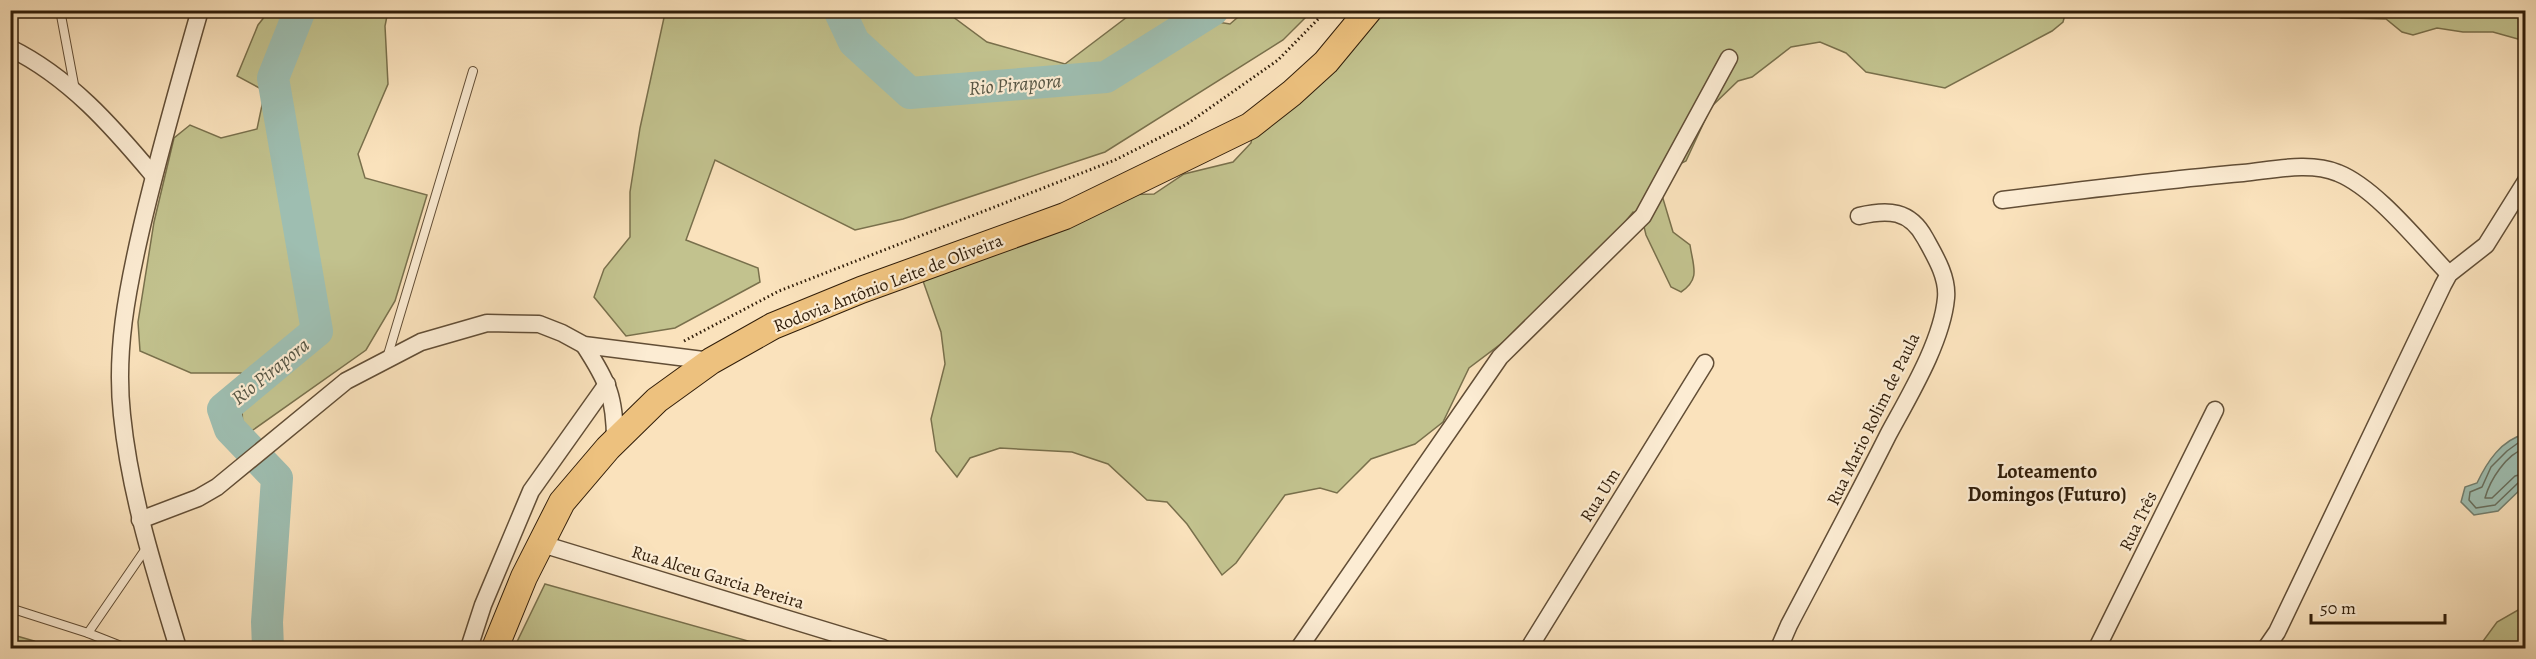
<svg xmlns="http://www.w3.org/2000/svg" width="2536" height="659" viewBox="0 0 2536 659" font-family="Alegreya,serif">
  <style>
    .green { fill: #c2c28e; stroke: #79704c; stroke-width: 1.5 }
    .water { fill: #9ebeb1; stroke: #727e6e; stroke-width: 1.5 }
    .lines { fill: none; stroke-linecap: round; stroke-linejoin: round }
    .shore { stroke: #676e5d; stroke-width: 1.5 }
    .river { stroke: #9ebeb1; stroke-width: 32 }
    .service-casing { stroke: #624e36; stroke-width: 10 }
    .minor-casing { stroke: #624e36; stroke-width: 19 }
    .primary-casing { stroke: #301d09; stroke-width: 28 }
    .path { stroke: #301d09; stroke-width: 3; stroke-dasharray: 1.5 3; stroke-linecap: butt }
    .service { stroke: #fcecd3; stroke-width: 8 }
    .minor { stroke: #fcecd3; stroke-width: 16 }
    .primary { stroke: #edc17e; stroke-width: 26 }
    .labels { text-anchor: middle; stroke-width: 4.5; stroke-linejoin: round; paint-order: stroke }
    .street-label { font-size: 18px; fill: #301d09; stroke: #fcecd3 }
    .water-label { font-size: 20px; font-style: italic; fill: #565544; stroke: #fcecd3 }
    .neighbourhood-label { font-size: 20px; font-weight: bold; fill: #301d09; stroke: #fcecd3 }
  </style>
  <rect width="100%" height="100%" fill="#fae2bc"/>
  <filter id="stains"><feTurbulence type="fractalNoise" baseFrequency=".00333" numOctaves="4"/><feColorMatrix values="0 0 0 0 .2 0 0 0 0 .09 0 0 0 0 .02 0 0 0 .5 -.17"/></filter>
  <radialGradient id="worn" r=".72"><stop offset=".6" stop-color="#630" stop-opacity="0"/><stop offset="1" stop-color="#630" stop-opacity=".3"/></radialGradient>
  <!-- green -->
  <g class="green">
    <path d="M269,11H388L385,26L388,84L358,154L365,178L427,195L395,301L366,350L243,437L241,373H191L140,351L138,322L154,222L174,138L190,125L221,138L257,129L265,91L237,76L258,25Z"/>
    <path d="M670,11H945L987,42L1065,64L1135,11H1148L1230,24L1245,11H1312L1283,40L1105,152L903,219L855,230L715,160L686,240L758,268L760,282L675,328L626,336L594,297L604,269L630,237V192L640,128L665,13Z"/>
    <path d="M1383,11H2066L2063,22L2052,31L1945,88L1866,72L1846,53L1820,42L1791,47L1752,77L1738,81L1711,107L1686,161L1661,173V192L1673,232L1690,245C1693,266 1701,279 1681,292L1671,287L1646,235L1641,214L1633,212L1599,254L1530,322L1469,368L1443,422L1415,444L1371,459L1337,493L1320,488L1285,495L1236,563L1222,575L1187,524L1167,502L1147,500L1108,464L1072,452L1000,448L970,458L957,477L936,451L931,419L945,364L941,332L923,281L1116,195L1154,194L1184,174L1233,162L1251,143L1257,108L1358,41Z"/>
    <path d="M2323,11H2525V41L2493,32H2463L2437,28L2413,35L2402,32L2386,19L2341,18Z"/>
    <path d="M545,584L773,648H514Z"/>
    <path d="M2525,606V648H2478L2497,622Z"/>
    <path d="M10,634L34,641L48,648H11Z"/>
  </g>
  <!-- water -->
  <path class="water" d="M2525,434V485L2498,511L2474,515L2461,502L2465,487L2477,483C2487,462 2501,440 2525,434Z"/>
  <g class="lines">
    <!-- shore -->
    <g class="shore">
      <path d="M2526,441L2518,443L2507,451L2491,467L2482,487L2470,492L2469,500L2476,508L2495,505L2519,482L2526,481"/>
      <path d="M2526,448C2506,454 2490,480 2485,498H2492L2515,476L2526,473"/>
    </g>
    <!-- river -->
    <g class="river">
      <path d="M839,10L854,42L910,93L1106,77L1213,10"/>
      <path d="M268,648L267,622L277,478L230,429L223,409L317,331L273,78L300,10"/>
    </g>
    <defs>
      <g id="service">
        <path d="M60,10L75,90"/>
        <path d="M387,358L473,71"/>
        <path d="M10,608L88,633L126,648"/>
        <path d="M88,633L147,547"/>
      </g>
      <g id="minor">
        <path d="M10,48C69,77 112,126 153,175"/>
        <path d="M2002,200C2082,190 2163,180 2243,173C2273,170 2310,161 2338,173C2376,188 2420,244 2449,274"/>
        <path d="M584,345C608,382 615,397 615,441"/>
        <path d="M140,520L198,498L217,487L346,381L421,342L487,323L539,324L562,333L584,345L711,361"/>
        <path d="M542,544L883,648"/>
        <path d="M178,648C155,572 130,495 122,415C115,352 127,291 141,230C158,156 179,83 200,10"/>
        <path d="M469,648L483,605L531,491L607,384"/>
        <path d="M1299,648L1500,357L1643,216L1729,58"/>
        <path d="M1529,648L1705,363"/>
        <path d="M1779,648L1789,625C1822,562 1856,499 1888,435C1909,396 1942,342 1946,298C1948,277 1935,256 1925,238C1910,210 1888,209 1859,216"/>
        <path d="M2097,648L2215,410"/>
        <path d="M2266,648L2277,632L2443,285L2449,274L2486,245L2526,181"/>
      </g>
      <path id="primary" d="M495,648L524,577L562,502L608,448L657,400L711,361L773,326L861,290L1065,216L1250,126L1292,93L1326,62L1369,10"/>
    </defs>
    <!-- service casing -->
    <use href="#service" class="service-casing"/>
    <!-- minor casing -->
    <use href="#minor" class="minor-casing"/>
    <!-- primary casing -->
    <use href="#primary" class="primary-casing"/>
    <!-- path -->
    <path class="path" d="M684,341L779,291L1115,160L1187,124L1278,60L1327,10"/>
    <!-- service -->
    <use href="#service" class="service"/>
    <!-- minor -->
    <use href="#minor" class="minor"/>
    <!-- primary -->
    <use href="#primary" class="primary"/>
  </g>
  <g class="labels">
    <!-- street labels -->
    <g class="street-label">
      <text transform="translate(888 283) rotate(-21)" y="6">Rodovia Antônio Leite de Oliveira</text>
      <text transform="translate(1873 419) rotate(-64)" y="6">Rua Mario Rolim de Paula</text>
      <text transform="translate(1600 495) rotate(-58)" y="6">Rua Um</text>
      <text transform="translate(2138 521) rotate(-64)" y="6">Rua Três</text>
      <text transform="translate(718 577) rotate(17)" y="6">Rua Alceu Garcia Pereira</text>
    </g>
    <!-- water labels -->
    <g class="water-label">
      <text transform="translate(1015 84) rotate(-5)" y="7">Rio Pirapora</text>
      <text transform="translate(270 371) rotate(-39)" y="7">Rio Pirapora</text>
    </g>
    <!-- neighbourhood labels -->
    <g class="neighbourhood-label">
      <text x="2047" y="478">Loteamento<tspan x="2047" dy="23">Domingos (Futuro)</tspan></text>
    </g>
  </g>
  <!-- margin -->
  <rect width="2536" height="659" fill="none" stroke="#fae2bc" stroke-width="36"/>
  <rect x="12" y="12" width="2512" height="635" fill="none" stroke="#301d09" stroke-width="3"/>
  <rect x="18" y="18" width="2500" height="623" fill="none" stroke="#301d09" stroke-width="1.5"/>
  <!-- scale -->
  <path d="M2311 614v9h134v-9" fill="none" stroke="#301d09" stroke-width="3"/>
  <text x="2320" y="614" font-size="18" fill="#301d09" stroke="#fcecd3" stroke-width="4.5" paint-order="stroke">50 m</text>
  <rect width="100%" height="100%" filter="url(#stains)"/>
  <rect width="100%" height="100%" fill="url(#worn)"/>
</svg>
